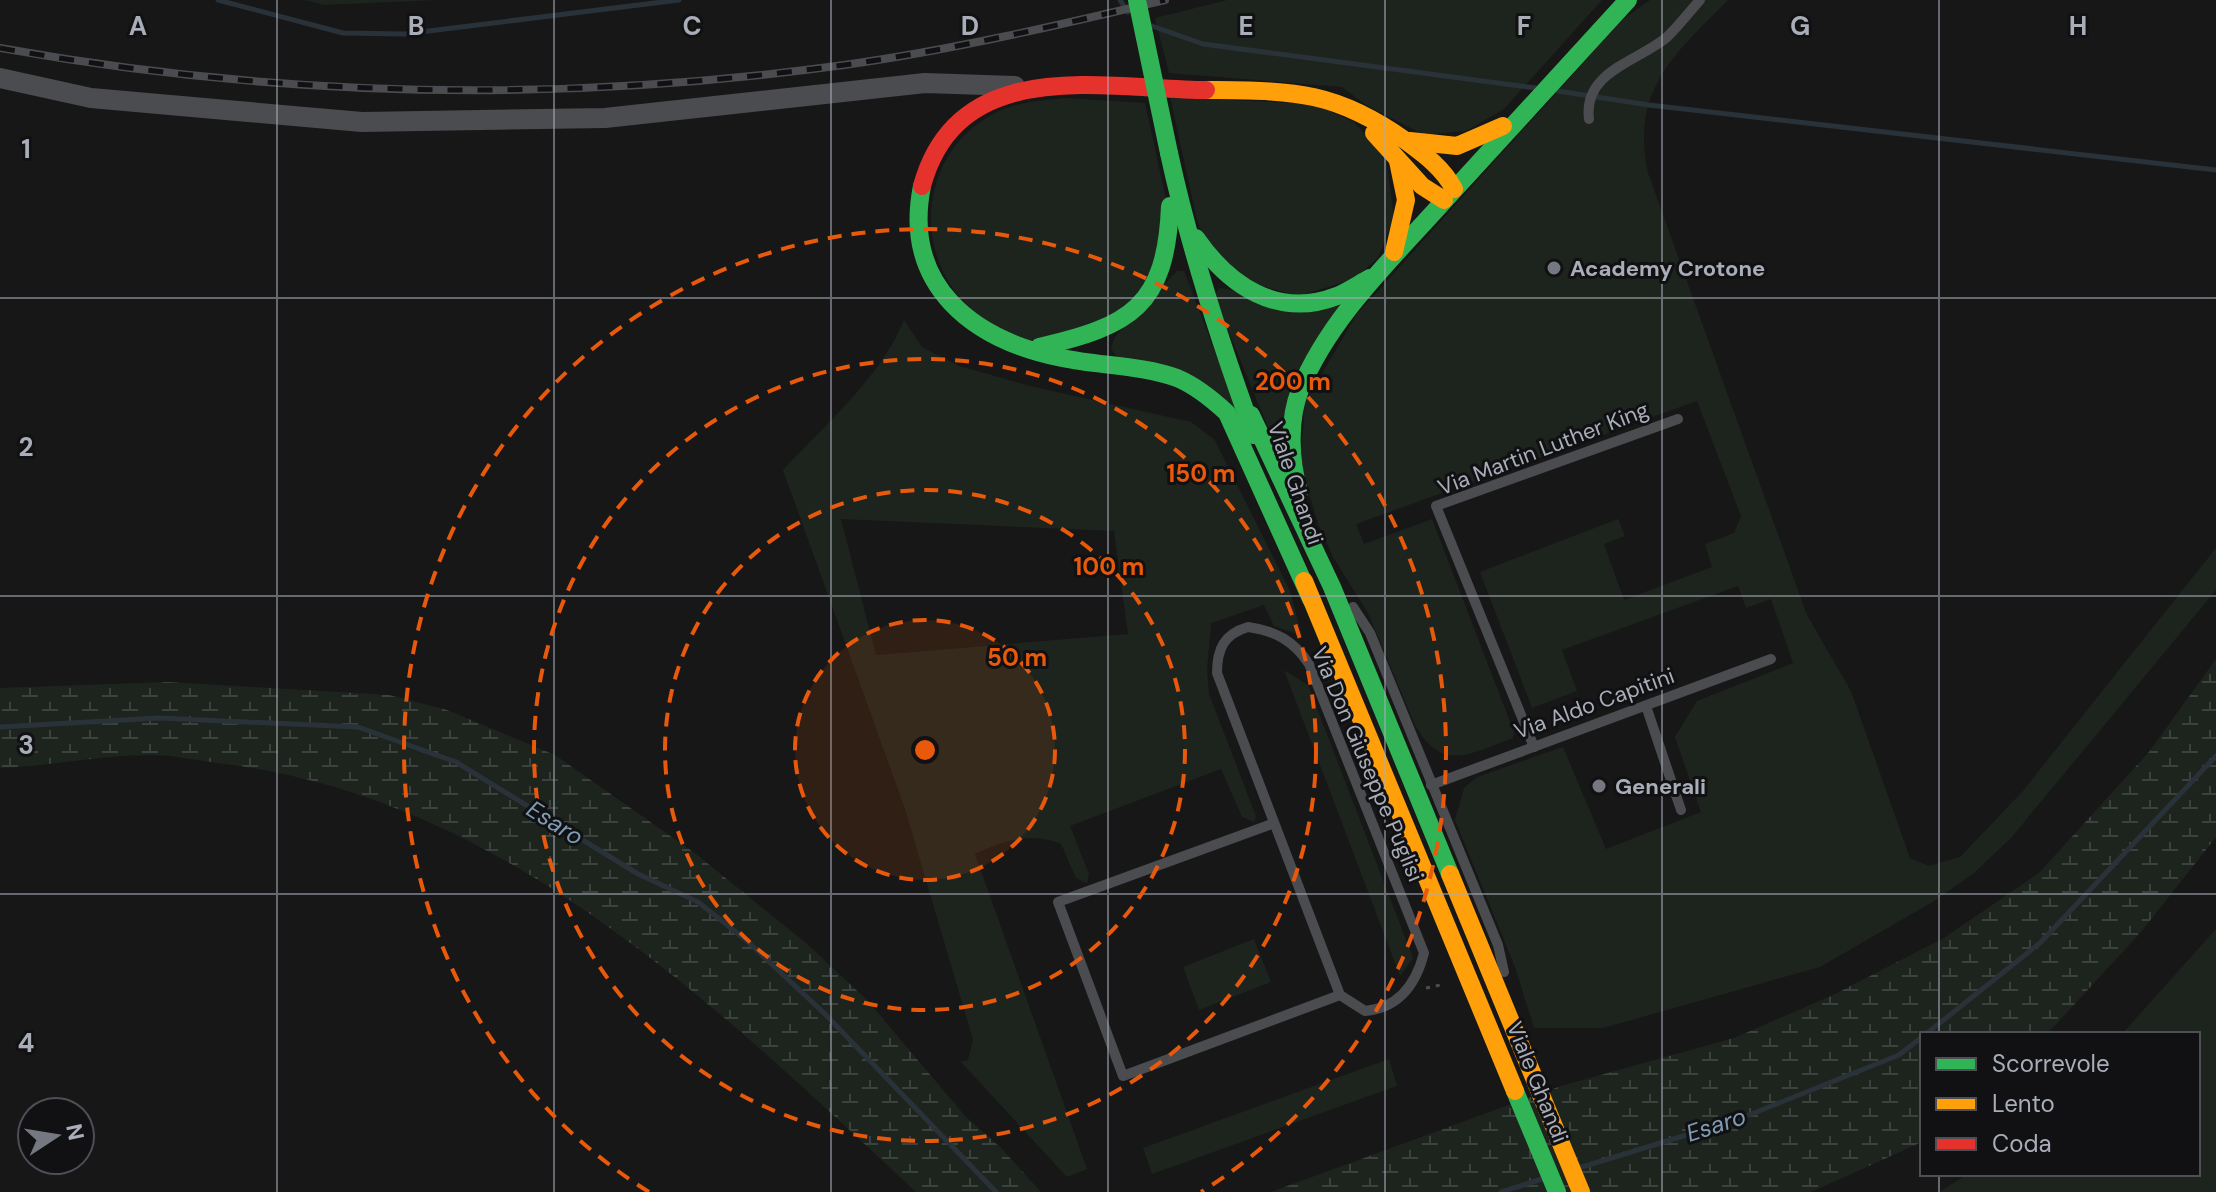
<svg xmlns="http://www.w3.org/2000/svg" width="2216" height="1192" viewBox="0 0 2216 1192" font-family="'DM Sans',sans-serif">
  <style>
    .green { fill: #1d241e; fill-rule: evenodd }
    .wetland { fill: url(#wetland-marsh) }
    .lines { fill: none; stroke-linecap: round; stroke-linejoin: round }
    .stream { stroke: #2a3239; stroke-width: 5 }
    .path { stroke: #4d4e52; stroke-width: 3; stroke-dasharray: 4 6; stroke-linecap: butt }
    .lane { stroke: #4b4c50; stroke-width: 10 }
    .street { stroke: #4b4c50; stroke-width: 20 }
    .fast { stroke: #30b455; stroke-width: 18 }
    .slow { stroke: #ff9f0a; stroke-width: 18 }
    .jam { stroke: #e5322d; stroke-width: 18 }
    .rail-casing { stroke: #4b4c4f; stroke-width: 8 }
    .rail { stroke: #111113; stroke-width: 5; stroke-dasharray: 15; stroke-linecap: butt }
    .fast-bridge { stroke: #30b455; stroke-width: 18 }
    .grid { fill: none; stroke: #a8adb8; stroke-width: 2; stroke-opacity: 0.55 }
    .ring { fill: none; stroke: #e8590c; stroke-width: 4; stroke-dasharray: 14 10 }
    .poi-dot { fill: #757880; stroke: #111113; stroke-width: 3 }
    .labels { text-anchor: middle; stroke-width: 6; stroke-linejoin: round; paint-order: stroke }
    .poi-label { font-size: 22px; font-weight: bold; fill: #a8adb8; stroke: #111113; text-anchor: start }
    .street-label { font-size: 22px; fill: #a8adb8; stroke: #111113 }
    .water-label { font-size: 24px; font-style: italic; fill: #7f9bb3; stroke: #111113 }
    .grid-label { font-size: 26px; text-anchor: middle; font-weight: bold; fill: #a8adb8; stroke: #111113; stroke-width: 6; stroke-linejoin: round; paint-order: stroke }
    .centre { fill: #e8590c; stroke: #111113; stroke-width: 4 }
    .ring-label { font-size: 24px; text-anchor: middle; font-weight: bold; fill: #e8590c; stroke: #111113; stroke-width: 6; stroke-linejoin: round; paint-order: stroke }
  </style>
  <defs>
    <pattern id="wetland-marsh" width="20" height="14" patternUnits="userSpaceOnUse" patternTransform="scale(2)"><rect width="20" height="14" fill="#1d241e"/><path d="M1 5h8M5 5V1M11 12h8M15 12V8" fill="none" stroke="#3b413d"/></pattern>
  </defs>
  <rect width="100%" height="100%" fill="#171717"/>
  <!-- green -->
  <g class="green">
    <path d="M304,0H437L324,5Z"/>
    <path d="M1227,0H1602L1504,109L1466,131L1424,135L1366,105L1342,87L1169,73L1155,18Z"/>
    <path d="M1650,0H1728C1675,54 1630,89 1648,173L1807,615L1851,691L1910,858L1929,866L1960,857L2022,792L2216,548V590L2011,838L1974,873L1936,900L1820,967L1603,1028H1534L1515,967L1455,820L1464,788L1477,777L1563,747L1606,849L1701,812L1675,737L1697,701L1793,663L1771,599L1746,608L1738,586L1562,650L1577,691L1532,708L1480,572L1618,519L1625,536L1604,544L1624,600L1712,567L1705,544L1734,533L1741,516L1697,401L1356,524L1364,544L1432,519L1514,732L1513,738C1471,753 1442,774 1415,725L1368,613L1333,557L1319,526L1300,465L1305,402L1357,314L1622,20Z"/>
    <path d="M1170,97L1313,104L1354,122L1386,158L1394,217L1378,258L1354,279L1299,296L1242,281L1206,242L1197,220Z"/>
    <path d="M1064,98L1145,103L1167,204L1162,258L1119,318C1101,323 1038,342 1024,340C1017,338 1009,333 1002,329C913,289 905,162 993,114C1014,102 1040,101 1064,98Z"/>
    <path d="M1177,271H1184L1238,412L1115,355L1111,348L1115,337Z"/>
    <path d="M1219,288L1345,305L1282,452L1270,432L1214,296Z"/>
    <path d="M904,320L922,347L959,366L1030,386L1191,422L1214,439L1290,591L1302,636L1274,626L1264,605L1211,623L1207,669L1209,694L1256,816L1254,822L1242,817L1221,769L1070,826L1089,874L1087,883L1076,878L1061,844C1029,831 1005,841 975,854L1087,1169L1067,1177L961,1062L968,1060L973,1040L905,809L783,470C826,424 880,378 904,320ZM841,519L1114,531L1128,634L876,655Z"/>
    <path d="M1284,670L1308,685L1413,958L1400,976Z"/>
    <path d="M2216,929V1192H1939L1968,1174H2198V1034H2122Z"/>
    <path d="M1254,939L1271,982L1199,1010L1183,967Z"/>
    <path d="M1389,1059L1397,1086L1152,1174L1143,1148Z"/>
  </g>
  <!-- wetland -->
  <g class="wetland">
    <path d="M2216,659V837L2141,932L2047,1034H1922V1142L1811,1192H1271L1561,1086L1734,1038L1831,996L1944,938L2039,873L2149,752Z"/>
    <path d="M168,682L389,695L447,710L555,755L696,854L807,944L867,1000L965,1116L1001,1148L1041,1192H916C716,1006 502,795 217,763C196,760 173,755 151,755C101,755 50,766 0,768V688Z"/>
  </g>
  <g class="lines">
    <!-- stream -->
    <g class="stream">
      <path d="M218,0L343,33L404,34L679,0"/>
      <path d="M1120,0L1128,12"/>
      <path d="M1152,26L1203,44L1536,88"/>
      <path d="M1558,91L1649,105L2216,170"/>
      <path d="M0,727L159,718L358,727L456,762L638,874L698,902L746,940L824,1013L996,1192"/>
      <path d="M1926,1034L2040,943L2216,756"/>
      <path d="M1582,1167L1739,1119L1899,1055L1922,1037"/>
      <path d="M1501,1192L1542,1179"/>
    </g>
    <!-- path -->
    <path class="path" d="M1426,988L1445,984"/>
    <!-- lane -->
    <g class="lane">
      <path d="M1589,119C1583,72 1636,62 1666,38C1678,27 1689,12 1700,0"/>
      <path d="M1353,607L1370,633L1498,945L1504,972"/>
      <path d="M1248,627C1276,631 1294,641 1309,664L1424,953C1416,984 1399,1008 1365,1011L1340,995L1217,673C1217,649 1224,634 1248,627Z"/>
      <path d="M1646,706L1681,810"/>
      <path d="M1534,747L1436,506L1678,419"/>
      <path d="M1431,785L1771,659"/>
      <path d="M1272,824L1058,902L1123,1076L1340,995"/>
    </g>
    <!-- street -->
    <path class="street" d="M0,78L91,98L362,122L605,118L925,83L1015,86"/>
    <!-- fast -->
    <g class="fast">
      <path d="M1169,153C1190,250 1220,342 1254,435"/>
      <path d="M922,186C902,286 973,340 1062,358C1100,366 1141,365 1177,378C1196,386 1212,399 1227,413L1311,599"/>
      <path d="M1196,238C1229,286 1278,319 1337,296C1349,291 1359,284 1370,278"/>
      <path d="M1039,347C1131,326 1166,306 1170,206"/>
      <path d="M1251,415L1332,587L1450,874"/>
      <path d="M1299,492C1290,461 1288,420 1300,390C1329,318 1392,259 1443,202C1505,135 1566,67 1628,0"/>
      <path d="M1515,1091L1557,1192"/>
    </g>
    <!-- slow -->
    <g class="slow">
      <path d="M1206,90C1291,91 1333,89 1406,141C1425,155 1443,168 1454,189"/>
      <path d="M1374,133L1422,186L1444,200"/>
      <path d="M1410,141L1457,146L1503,126"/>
      <path d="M1394,252L1406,200L1398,161"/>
      <path d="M1304,581L1515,1091"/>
      <path d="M1450,874L1581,1192"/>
    </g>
    <!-- jam -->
    <path class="jam" d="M922,186C958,54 1103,89 1206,90"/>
    <defs>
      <path id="rail" d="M0,48C279,98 564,103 844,65C952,50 1059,25 1165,0"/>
    </defs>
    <!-- rail casing -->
    <use href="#rail" class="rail-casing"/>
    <!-- rail -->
    <use href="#rail" class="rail"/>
    <!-- fast-bridge -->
    <path class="fast-bridge" d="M1137,0L1169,153"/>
  </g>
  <!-- grid -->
  <path class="grid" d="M277,0V1192M554,0V1192M831,0V1192M1108,0V1192M1385,0V1192M1662,0V1192M1939,0V1034M0,298H2216M0,596H2216M0,894H2216M1939,1174V1192"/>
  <!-- distance rings -->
  <circle cx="925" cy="750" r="130" fill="#e8590c" fill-opacity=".12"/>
  <g class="ring">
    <circle cx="925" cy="750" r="130"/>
    <circle cx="925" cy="750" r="260"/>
    <circle cx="925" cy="750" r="391"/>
    <path d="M649 1192A521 521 0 1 1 1201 1192"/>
  </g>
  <!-- markers -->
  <g class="poi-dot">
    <circle cx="1554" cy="268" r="8"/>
    <circle cx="1599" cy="786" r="8"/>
  </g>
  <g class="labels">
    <!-- poi labels -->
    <g class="poi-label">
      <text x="1570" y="276">Academy Crotone</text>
      <text x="1615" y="794">Generali</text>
    </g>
    <!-- street labels -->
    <g class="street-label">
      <text transform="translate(1543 448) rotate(-21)" y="8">Via Martin Luther King</text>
      <text transform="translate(1296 483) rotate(71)" y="8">Viale Ghandi</text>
      <text transform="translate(1594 703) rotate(-20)" y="8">Via Aldo Capitini</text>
      <text transform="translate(1368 764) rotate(67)" y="8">Via Don Giuseppe Puglisi</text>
      <text transform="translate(1538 1082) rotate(68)" y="8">Viale Ghandi</text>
    </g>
    <!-- water labels -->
    <g class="water-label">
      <text transform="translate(555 823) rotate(32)" y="8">Esaro</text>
      <text transform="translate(1716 1125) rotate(-18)" y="8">Esaro</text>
    </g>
  </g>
  <g class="grid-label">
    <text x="138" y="35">A</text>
    <text x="416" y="35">B</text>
    <text x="692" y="35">C</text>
    <text x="970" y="35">D</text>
    <text x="1246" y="35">E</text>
    <text x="1524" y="35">F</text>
    <text x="1800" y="35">G</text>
    <text x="2078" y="35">H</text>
    <text x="26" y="158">1</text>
    <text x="26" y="456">2</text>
    <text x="26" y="754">3</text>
    <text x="26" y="1052">4</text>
  </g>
  <circle cx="925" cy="750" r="12" class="centre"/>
  <g class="ring-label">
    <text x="1293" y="390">200 m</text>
    <text x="1201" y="482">150 m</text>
    <text x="1109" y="575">100 m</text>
    <text x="1017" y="666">50 m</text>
  </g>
  <!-- legend -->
  <rect x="1920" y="1032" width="280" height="144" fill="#111113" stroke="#4d4f55" stroke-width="2"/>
  <rect x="1936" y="1058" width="40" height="12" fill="#30b455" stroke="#4d4f55" stroke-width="2"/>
  <text x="1992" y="1072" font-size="24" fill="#a8adb8">Scorrevole</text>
  <rect x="1936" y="1098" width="40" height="12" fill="#ff9f0a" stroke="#4d4f55" stroke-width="2"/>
  <text x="1992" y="1112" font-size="24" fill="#a8adb8">Lento</text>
  <rect x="1936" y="1138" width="40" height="12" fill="#e5322d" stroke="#4d4f55" stroke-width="2"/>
  <text x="1992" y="1152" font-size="24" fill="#a8adb8">Coda</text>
  <!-- north arrow -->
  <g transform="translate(56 1136) rotate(78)"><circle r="38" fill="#111113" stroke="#4d4f55" stroke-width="2"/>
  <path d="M0-6L14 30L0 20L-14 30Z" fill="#757880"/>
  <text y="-12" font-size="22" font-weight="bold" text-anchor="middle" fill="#a8adb8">N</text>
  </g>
</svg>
